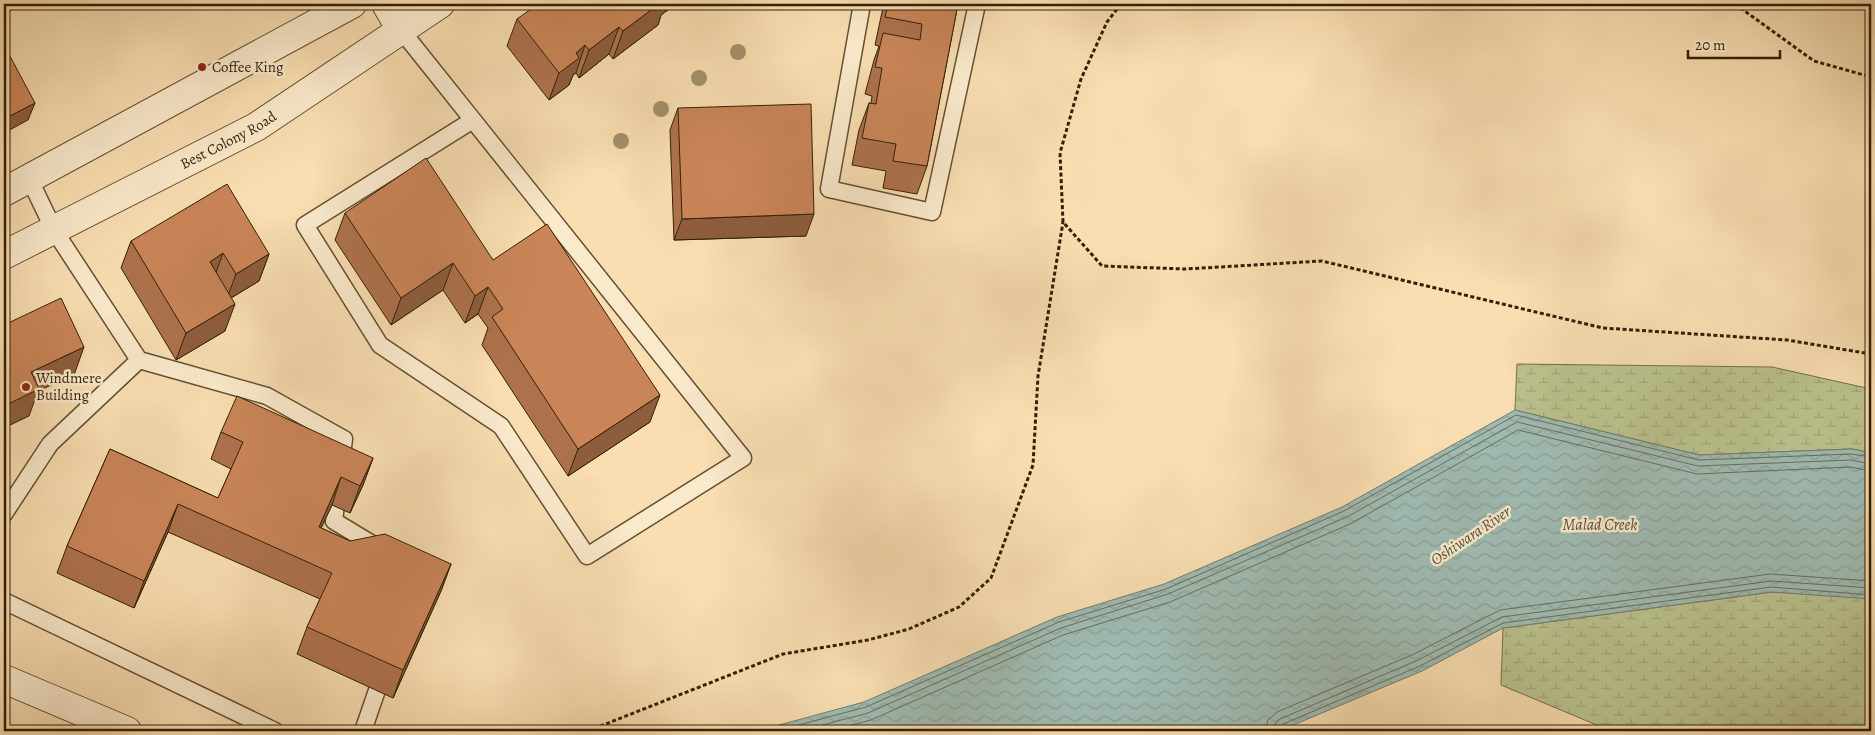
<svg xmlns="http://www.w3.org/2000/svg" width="1875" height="735" viewBox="0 0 1875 735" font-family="Alegreya,serif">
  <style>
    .wetland { fill: url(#wetland-marsh); stroke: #77704a }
    .water { fill: url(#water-waves); stroke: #747d6d }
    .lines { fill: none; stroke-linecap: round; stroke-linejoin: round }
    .shore { stroke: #6a6d5c; stroke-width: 1 }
    .service-casing { stroke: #654f31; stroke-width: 19 }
    .minor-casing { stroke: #654f31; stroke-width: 30 }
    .tertiary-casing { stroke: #654f31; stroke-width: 30 }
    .path { stroke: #341f06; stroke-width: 3; stroke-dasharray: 4 2.5; stroke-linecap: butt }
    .service { stroke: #faeacc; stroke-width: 16 }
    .minor { stroke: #faeacc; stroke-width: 28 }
    .tertiary { stroke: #faeacc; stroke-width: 28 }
    .tree { fill: #a2906a }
    .wall { fill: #ad724c; stroke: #341f06 }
    .shaded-wall { fill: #8d5d3e; stroke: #341f06 }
    .building { fill: #c98558; stroke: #341f06 }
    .poi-dot { fill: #8f2418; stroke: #faeacc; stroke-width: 2 }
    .labels { text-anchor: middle; stroke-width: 5; stroke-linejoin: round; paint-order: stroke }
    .poi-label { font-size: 15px; fill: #341f06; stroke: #faeacc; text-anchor: start }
    .street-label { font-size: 15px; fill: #341f06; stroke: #faeacc }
    .water-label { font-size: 16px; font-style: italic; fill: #544e3a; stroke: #faeacc }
  </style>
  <defs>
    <pattern id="wetland-marsh" width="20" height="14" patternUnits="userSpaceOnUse" patternTransform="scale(1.25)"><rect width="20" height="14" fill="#bac28e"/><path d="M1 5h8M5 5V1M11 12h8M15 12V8" fill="none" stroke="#a0a679"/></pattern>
    <pattern id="water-waves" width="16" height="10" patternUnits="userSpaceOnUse" patternTransform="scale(1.25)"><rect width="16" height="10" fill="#9fbbb2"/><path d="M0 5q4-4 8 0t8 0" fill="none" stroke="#8aa098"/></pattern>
  </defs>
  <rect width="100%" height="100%" fill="#f8deb1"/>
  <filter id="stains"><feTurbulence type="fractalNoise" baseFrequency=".004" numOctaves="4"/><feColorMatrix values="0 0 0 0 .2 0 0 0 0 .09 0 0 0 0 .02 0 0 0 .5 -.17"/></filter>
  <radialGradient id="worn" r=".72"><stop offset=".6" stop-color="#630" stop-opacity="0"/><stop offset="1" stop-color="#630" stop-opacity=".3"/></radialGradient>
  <!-- wetland -->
  <g class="wetland">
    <path d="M1517,364L1772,367L1871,389V453L1852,449L1699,455L1515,410Z"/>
    <path d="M1772,592L1871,597V731H1611L1501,685L1503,628Z"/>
  </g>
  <!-- water -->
  <path class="water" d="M1515,410L1699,455L1852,449L1871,453V599L1772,592L1503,628L1422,671L1279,731H757L864,702L1057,617L1164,584L1342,507Z"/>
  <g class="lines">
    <!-- shore -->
    <g class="shore">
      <path d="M776,731L866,707L1059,622L1166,589L1344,511L1516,415L1699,460L1851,454L1871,457"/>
      <path d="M800,731L868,713L1061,628L1168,594L1347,517L1517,422L1698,466L1851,460L1871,464"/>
      <path d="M828,731L871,720L1063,635L1170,602L1350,524L1518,430L1697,474L1850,467L1871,471"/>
      <path d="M1265,731L1268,720L1277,712L1414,654L1500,610L1770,574L1871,581"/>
      <path d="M1273,731L1275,724L1280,719L1418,660L1502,617L1771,581L1871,588"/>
      <path d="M1279,731L1283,724L1420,666L1503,623L1771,587L1871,595"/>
    </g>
    <defs>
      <g id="service">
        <path d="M862,4L829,189L932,212L977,4"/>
        <path d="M401,30L743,458L587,556L501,426L380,345L305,225L473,120"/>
        <path d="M29,178L54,230L139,360L267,396L344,439L334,521L382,550"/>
        <path d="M4,514L50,444L139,360"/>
        <path d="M4,601L275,731"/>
        <path d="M363,731L384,670"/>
      </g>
      <path id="minor" d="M4,679L127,731"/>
      <g id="tertiary">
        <path d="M386,4L401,30"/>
        <path d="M4,192L352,4"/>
        <path id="s1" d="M4,255L256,127L440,4"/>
      </g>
    </defs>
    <!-- service casing -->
    <use href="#service" class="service-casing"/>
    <!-- minor casing -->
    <use href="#minor" class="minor-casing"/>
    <!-- tertiary casing -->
    <use href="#tertiary" class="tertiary-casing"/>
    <!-- path -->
    <g class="path">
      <path d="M1121,4L1107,22L1081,79L1060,153L1063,222L1102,266L1185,269L1322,261L1603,328L1787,340L1871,354"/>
      <path d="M1735,4L1814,61L1871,77"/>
      <path d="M588,731L783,654L868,640L909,629L959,607L991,578L1033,465L1038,376L1063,222"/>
    </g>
    <!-- service -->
    <use href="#service" class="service"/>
    <!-- minor -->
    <use href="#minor" class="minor"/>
    <!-- tertiary -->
    <use href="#tertiary" class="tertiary"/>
  </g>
  <!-- trees -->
  <g class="tree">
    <circle cx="738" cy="52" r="8"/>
    <circle cx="699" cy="78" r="8"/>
    <circle cx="661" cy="109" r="8"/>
    <circle cx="621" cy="141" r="8"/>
  </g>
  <!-- wall -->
  <g class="wall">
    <path d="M544,4H621L623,6L624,4H676L661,15L658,25L613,59L609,54L579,78L576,73L573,75L569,85L549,100L507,46L517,19L543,7Z"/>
    <path d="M884,4H958L927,166L917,194L883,188L886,171L852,165L859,130L869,103H871L872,96L865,94L874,60L879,46L875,45L882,12Z"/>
    <path d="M678,108L806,236L674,240L670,130Z"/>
    <path d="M345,213L493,260L650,422L568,476L482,345L488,328L478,314L465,323L443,290L391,325L335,240Z"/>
    <path d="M131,241L269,254L259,281L231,298L225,331L176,360L121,268Z"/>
    <path d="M221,432L373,458L363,485L350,513L332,505L321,528L350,541L451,564L441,591L393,698L297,654L307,627L320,599L168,532L134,608L57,573L67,546L110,449L218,498L231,469L211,459Z"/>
  </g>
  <!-- shaded-wall -->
  <g class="shaded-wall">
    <path d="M659,4H676L661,15L658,25L613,59L623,31Z"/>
    <path d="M619,27L609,54L579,78L589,50Z"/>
    <path d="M585,45L576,73L573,75L569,85L549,100L559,73L576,53Z"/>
    <path d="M35,103L28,120L4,133V119Z"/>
    <path d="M814,214L806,236L674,240L682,219Z"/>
    <path d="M223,253L213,281L210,262Z"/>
    <path d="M269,254L259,281L226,301L236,274Z"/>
    <path d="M453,263L443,290L391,325L401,298Z"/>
    <path d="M488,287L478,314L465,323L475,296Z"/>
    <path d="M235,304L225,331L176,360L186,333Z"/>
    <path d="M84,347L74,375L38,391L29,416L4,428V406L31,372Z"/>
    <path d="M660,395L650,422L568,476L578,449Z"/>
    <path d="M373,458L363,485L350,513L360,486Z"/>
    <path d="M341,477L332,505L309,554L319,527Z"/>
    <path d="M178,504L168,532L134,608L144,581Z"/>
    <path d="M451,564L441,591L393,698L403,670Z"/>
  </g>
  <!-- building -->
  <g class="building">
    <path d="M538,4H540L543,8L548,4H621L623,6L625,4H659L623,31L619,27L589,50L585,45L576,53L579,58L559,73L517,19Z"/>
    <path d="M888,4H958L927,166L893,161L896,144L862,138L869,103L876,104L882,68L875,67L883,33L920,40L922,24L885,17Z"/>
    <path d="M4,45L35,103L4,119Z"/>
    <path d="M811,104L814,214L682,219L678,108Z"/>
    <path d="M426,158L493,260L547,224L660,395L578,449L492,317L503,309L488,287L475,296L453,263L401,298L345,213Z"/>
    <path d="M227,184L269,254L236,274L223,253L210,262L235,304L186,333L131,241Z"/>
    <path d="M61,298L84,347L31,372L39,389L4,406V325Z"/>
    <path d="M237,396L373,458L360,486L341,477L319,527L350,541L385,534L451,564L403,670L307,627L332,573L178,504L144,581L67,546L110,449L218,498L243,442L221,432Z"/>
  </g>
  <!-- markers -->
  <g class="poi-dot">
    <circle cx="202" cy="67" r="5"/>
    <circle cx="26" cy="387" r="5"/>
  </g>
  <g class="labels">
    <!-- poi labels -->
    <g class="poi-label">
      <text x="212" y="72">Coffee King</text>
      <text x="36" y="383">Windmere<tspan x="36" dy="17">Building</tspan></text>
    </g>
    <!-- street labels -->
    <g class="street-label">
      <text dy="5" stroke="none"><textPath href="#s1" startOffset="252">Best Colony Road</textPath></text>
    </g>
    <!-- water labels -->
    <g class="water-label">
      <text x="1600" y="530">Malad Creek</text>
      <text transform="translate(1470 535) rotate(-34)" y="6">Oshiwara River</text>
    </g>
  </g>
  <!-- margin -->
  <rect width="1875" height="735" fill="none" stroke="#f8deb1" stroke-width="20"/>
  <rect x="5" y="5" width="1865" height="725" fill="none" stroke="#341f06" stroke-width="2.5"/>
  <rect x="10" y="10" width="1855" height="715" fill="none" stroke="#341f06"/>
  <!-- scale -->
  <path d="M1688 50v8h92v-8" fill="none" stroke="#341f06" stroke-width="2.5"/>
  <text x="1695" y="50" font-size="15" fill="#341f06" stroke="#faeacc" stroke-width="4" paint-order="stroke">20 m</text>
  <rect width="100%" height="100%" filter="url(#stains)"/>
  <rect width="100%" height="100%" fill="url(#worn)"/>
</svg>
